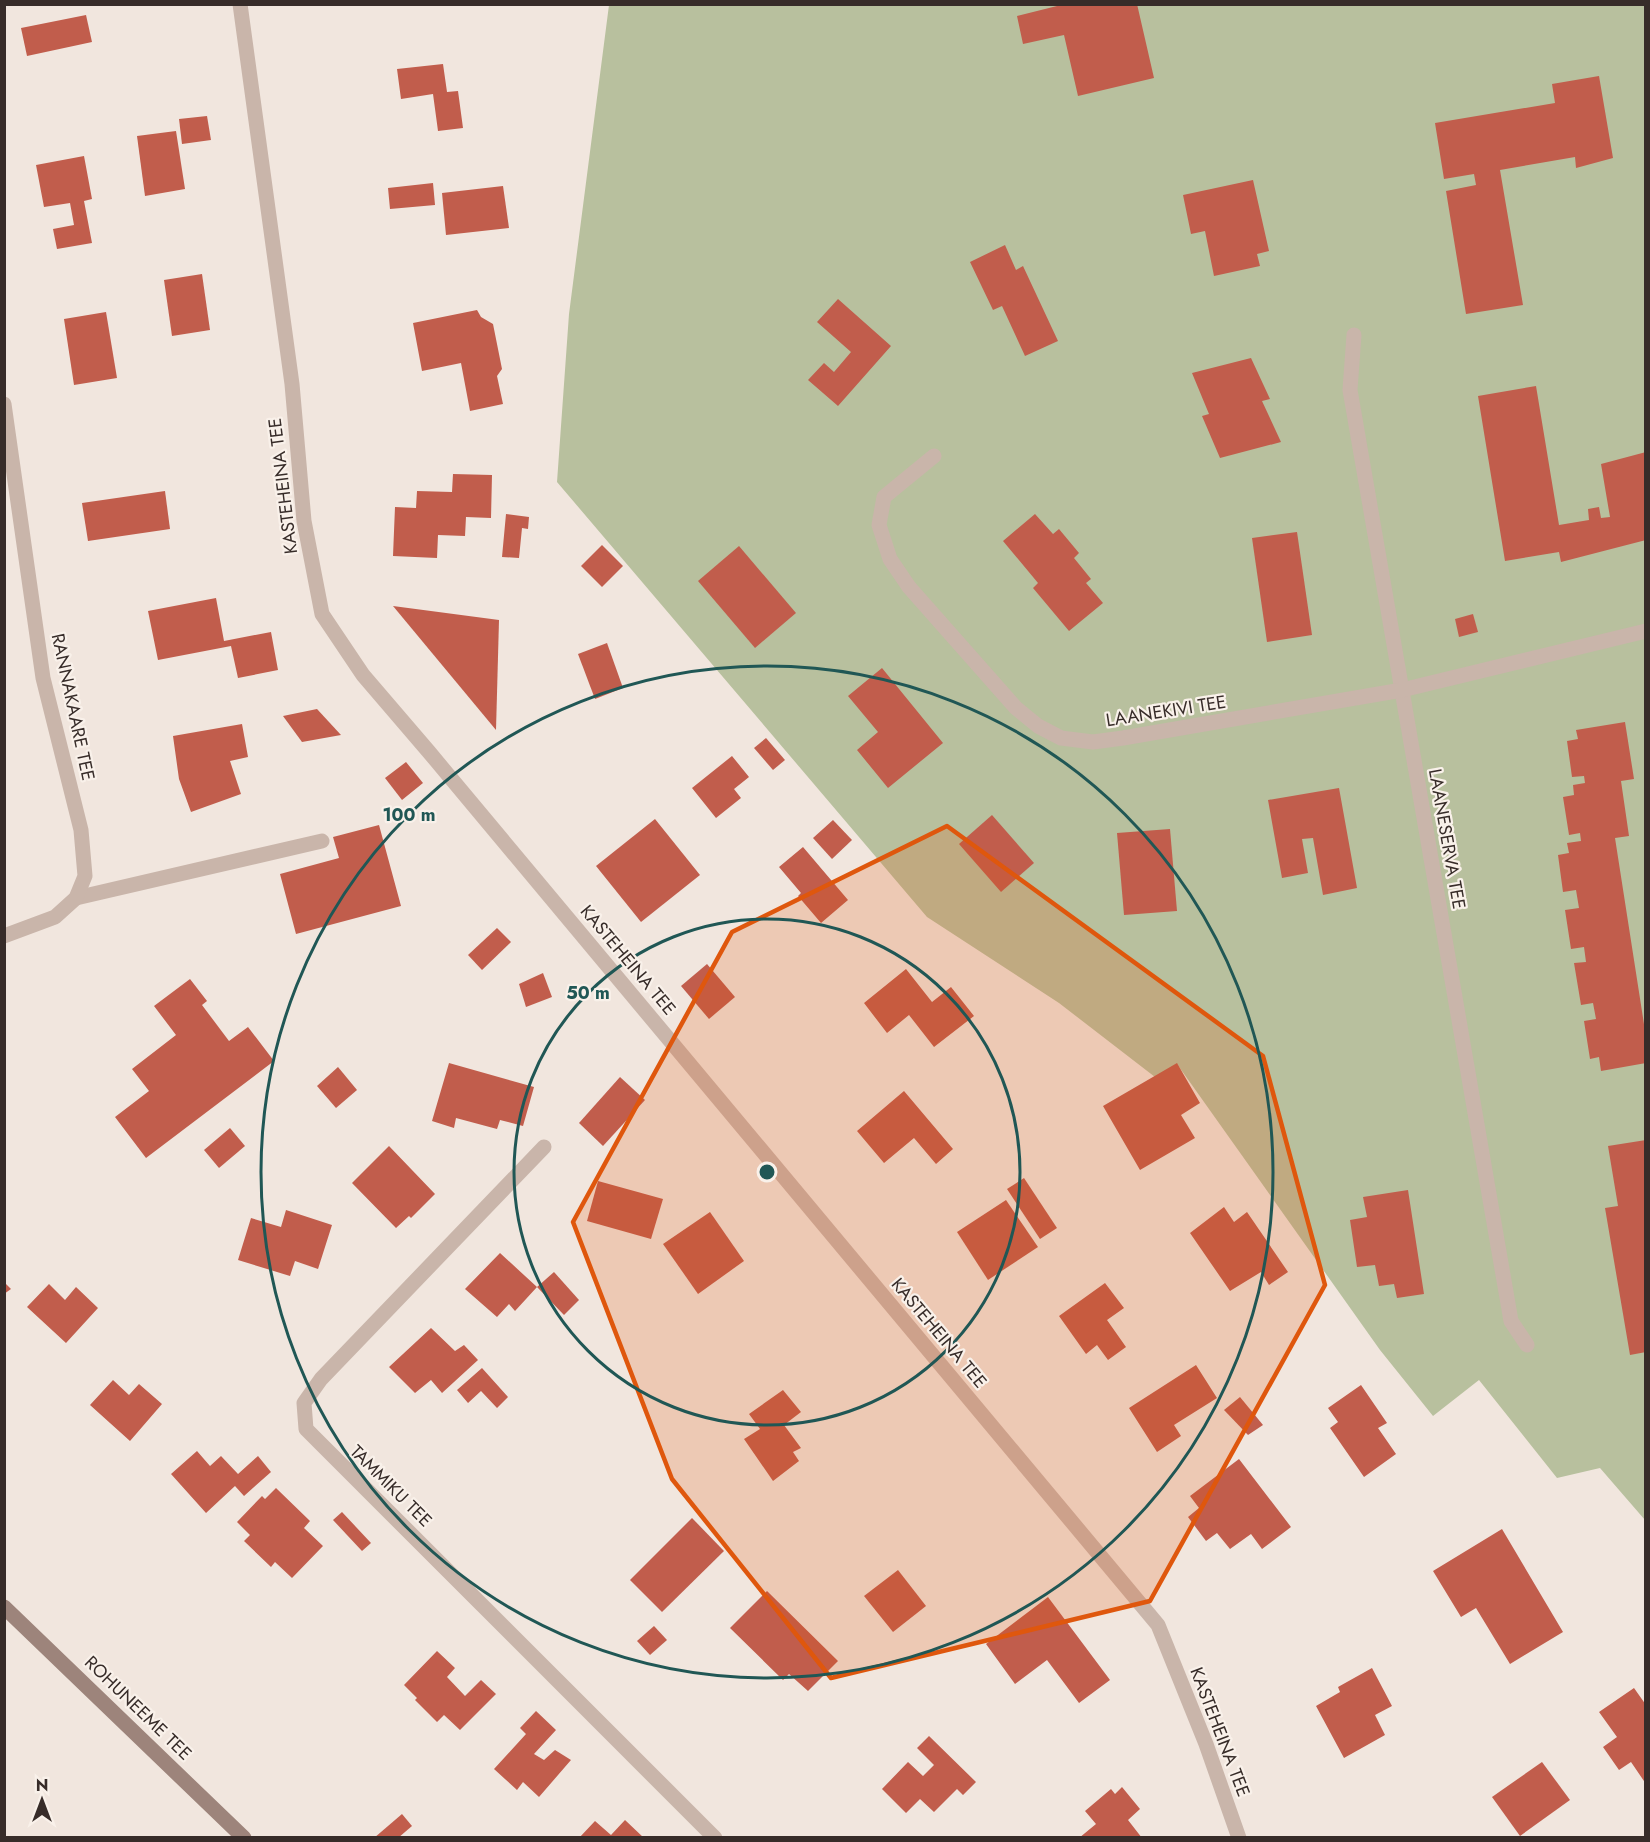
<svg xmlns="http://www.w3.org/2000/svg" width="1650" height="1842" viewBox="0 0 1650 1842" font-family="Jost,sans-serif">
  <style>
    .green { fill: #b8c09e }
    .building { fill: #c15d4c }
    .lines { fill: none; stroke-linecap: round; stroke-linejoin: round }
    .lane { stroke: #c9b5aa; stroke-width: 15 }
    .street { stroke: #c9b5aa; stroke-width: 15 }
    .secondary { stroke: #9d847b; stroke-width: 15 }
    .marked { fill: #df570d; fill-opacity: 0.2; stroke: #df570d; stroke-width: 4.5; stroke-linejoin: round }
    .ring { fill: none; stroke: #205755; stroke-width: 3 }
    .labels { text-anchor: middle; stroke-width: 4.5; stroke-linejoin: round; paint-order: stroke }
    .street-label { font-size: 18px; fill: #372c29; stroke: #f9f1ea }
    .centre { fill: #205755; stroke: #f9f1ea; stroke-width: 3 }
    .ring-label { font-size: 18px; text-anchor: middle; font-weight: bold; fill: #205755; stroke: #f9f1ea; stroke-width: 4.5; stroke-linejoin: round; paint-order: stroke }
  </style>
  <rect width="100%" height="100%" fill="#f1e6de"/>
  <!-- green -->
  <path class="green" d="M609,5H1645V1520L1600,1468L1557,1478L1479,1380L1433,1416L1380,1350L1177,1064L1155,1077L1059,1003L927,917L557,482L569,314Z"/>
  <!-- building -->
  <g class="building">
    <path d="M1065,4H1137L1154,78L1078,96L1064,35L1023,44L1017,16Z"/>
    <path d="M86,15L92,42L27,56L21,28Z"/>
    <path d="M443,64L447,92L458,91L463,128L438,131L433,94L401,99L397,69Z"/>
    <path d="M1599,76L1613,158L1576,168L1575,157L1500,170L1523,305L1466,314L1446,191L1476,185L1474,174L1444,179L1435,123L1555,103L1552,84Z"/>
    <path d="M207,116L211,140L182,144L179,119Z"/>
    <path d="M176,131L185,189L145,196L137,136Z"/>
    <path d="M84,156L92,199L84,201L92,243L57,249L53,229L74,225L70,203L44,207L36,165Z"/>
    <path d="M1253,180L1269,251L1257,254L1260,266L1214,276L1205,231L1191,234L1183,195Z"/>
    <path d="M433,183L435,205L390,209L388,188Z"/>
    <path d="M503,186L509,228L446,235L442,193Z"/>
    <path d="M1005,245L1016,270L1023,266L1058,341L1025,356L1002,306L993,310L970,262Z"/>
    <path d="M202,274L210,330L172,336L164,280Z"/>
    <path d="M838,299L891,346L838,406L808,380L824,363L834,372L851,352L817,322Z"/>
    <path d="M477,310L481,317L493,324L502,369L497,376L503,404L470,411L461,363L422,371L413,323Z"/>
    <path d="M106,312L117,378L74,385L64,319Z"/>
    <path d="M1251,358L1270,399L1262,401L1281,442L1220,458L1202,416L1209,414L1192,373Z"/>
    <path d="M1536,386L1559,525L1589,520L1588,509L1599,507L1601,518L1610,517L1601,464L1646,452V540L1561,562L1559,552L1505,561L1478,396Z"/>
    <path d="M453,474L492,475L491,518L466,517L465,536L438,535L437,558L393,556L395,507L416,508L417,491L452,492Z"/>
    <path d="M165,491L170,529L88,541L82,503Z"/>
    <path d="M506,514L529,517L528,529L522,528L519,558L502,557Z"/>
    <path d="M1035,514L1053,534L1059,529L1079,553L1074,558L1091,579L1086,583L1103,603L1069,631L1033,588L1038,583L1003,541Z"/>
    <path d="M1297,532L1312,635L1267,642L1252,538Z"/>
    <path d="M602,545L623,566L602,587L581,566Z"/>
    <path d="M739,546L796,613L755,648L698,581Z"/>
    <path d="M216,598L224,641L271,632L278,670L238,678L231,646L158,660L148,611Z"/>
    <path d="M393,606L499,620L496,730Z"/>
    <path d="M1473,614L1478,632L1459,637L1455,619Z"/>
    <path d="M607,643L623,688L595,699L578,654Z"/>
    <path d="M882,668L943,743L888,788L857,750L878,732L848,696Z"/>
    <path d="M317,709L341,735L302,742L283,716Z"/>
    <path d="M1625,722L1634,779L1621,781L1629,836L1615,838L1646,1037V1063L1601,1071L1599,1057L1590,1059L1584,1021L1596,1019L1593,1003L1581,1005L1574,963L1586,962L1584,947L1571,949L1565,910L1579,908L1576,890L1563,892L1558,855L1569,853L1567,843L1581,841L1580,833L1569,835L1563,797L1574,795L1573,785L1585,783L1584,776L1572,777L1567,741L1578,739L1576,730Z"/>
    <path d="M242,724L248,757L230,761L241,794L191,812L179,779L173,736Z"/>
    <path d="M766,738L785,760L773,770L754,748Z"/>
    <path d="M732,756L749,777L734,789L741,798L716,818L692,788Z"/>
    <path d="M406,762L423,783L402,800L385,778Z"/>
    <path d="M1339,788L1357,888L1323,895L1313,838L1302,839L1308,873L1282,878L1268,800Z"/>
    <path d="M992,815L1034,863L1001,892L959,844Z"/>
    <path d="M655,819L700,875L641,922L596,866Z"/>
    <path d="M833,820L852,840L832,859L813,838Z"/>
    <path d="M379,825L401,906L296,934L280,874L339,858L333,837Z"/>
    <path d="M1170,829L1177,911L1124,915L1117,833Z"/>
    <path d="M803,847L848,900L821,923L798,896L801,893L779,867Z"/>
    <path d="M497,928L511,942L482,970L468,955Z"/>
    <path d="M707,964L735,997L709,1019L681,986Z"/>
    <path d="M906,969L932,1002L951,987L974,1016L934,1047L909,1015L887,1033L864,1003Z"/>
    <path d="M543,973L552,997L526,1007L519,984Z"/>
    <path d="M190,979L207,1001L202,1005L229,1041L248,1027L274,1061L146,1158L115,1117L149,1091L132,1069L176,1035L154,1006Z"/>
    <path d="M449,1063L534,1087L523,1126L500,1120L497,1129L456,1118L454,1128L432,1121Z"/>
    <path d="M1177,1063L1200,1103L1181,1115L1195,1138L1140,1170L1103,1106Z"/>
    <path d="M338,1067L357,1090L336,1108L317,1086Z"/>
    <path d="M620,1077L645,1100L603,1146L579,1123Z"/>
    <path d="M904,1091L953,1149L936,1164L914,1138L884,1163L857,1131Z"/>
    <path d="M230,1128L245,1146L219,1168L204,1150Z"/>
    <path d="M1646,1140V1352L1630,1355L1605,1208L1618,1206L1608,1146Z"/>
    <path d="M389,1146L435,1194L411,1218L409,1216L396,1228L352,1183Z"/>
    <path d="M1024,1178L1057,1228L1040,1239L1007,1189Z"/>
    <path d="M598,1181L663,1199L651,1239L587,1221Z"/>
    <path d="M1408,1190L1424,1294L1397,1298L1394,1284L1379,1286L1375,1265L1357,1267L1350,1220L1367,1217L1363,1197Z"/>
    <path d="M1006,1200L1038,1247L988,1280L957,1232Z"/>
    <path d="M1224,1207L1234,1222L1247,1212L1288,1272L1269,1285L1261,1272L1230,1291L1190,1233Z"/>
    <path d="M286,1210L332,1225L318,1269L295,1261L290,1276L238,1260L251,1218L281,1227Z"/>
    <path d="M710,1212L744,1261L698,1294L663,1244Z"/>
    <path d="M500,1253L537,1287L515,1311L509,1304L497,1317L465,1289Z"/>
    <path d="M554,1272L579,1300L564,1315L537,1287Z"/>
    <path d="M4,1282L11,1289L4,1294Z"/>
    <path d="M1105,1283L1124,1308L1107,1320L1126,1347L1108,1360L1097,1345L1086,1354L1059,1316Z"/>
    <path d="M49,1284L65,1300L76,1287L98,1308L66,1343L27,1307Z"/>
    <path d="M431,1328L455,1351L464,1345L478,1360L442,1393L431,1380L415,1393L389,1367Z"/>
    <path d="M1196,1365L1217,1398L1174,1425L1181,1436L1157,1452L1129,1408Z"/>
    <path d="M482,1368L508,1397L497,1408L481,1391L468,1403L457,1390Z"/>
    <path d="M113,1380L129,1395L139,1384L162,1404L130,1441L90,1405Z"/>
    <path d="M1361,1385L1387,1423L1378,1428L1396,1454L1364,1477L1330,1428L1338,1422L1328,1408Z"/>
    <path d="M783,1390L801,1412L784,1425L801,1448L793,1452L799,1461L773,1481L744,1439L760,1429L749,1414Z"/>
    <path d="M1240,1397L1263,1425L1248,1435L1224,1410Z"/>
    <path d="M197,1451L210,1466L221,1456L238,1474L258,1456L271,1472L244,1496L235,1486L206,1513L171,1474Z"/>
    <path d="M1239,1459L1291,1527L1262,1549L1251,1534L1230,1549L1217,1533L1206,1541L1188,1517L1199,1508L1190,1496Z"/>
    <path d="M276,1488L310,1521L304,1528L323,1546L292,1578L275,1562L271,1567L244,1541L250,1535L237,1522L262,1496L265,1499Z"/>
    <path d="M342,1512L371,1543L362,1551L333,1520Z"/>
    <path d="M692,1518L724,1551L662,1612L630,1580Z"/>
    <path d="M1502,1529L1563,1632L1510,1664L1476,1608L1461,1617L1433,1571Z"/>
    <path d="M898,1570L926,1606L893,1632L864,1596Z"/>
    <path d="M767,1591L838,1661L808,1691L789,1674L783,1680L730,1628Z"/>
    <path d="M1048,1597L1110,1680L1079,1703L1047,1660L1015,1684L986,1644Z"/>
    <path d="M654,1626L667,1640L650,1655L637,1641Z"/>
    <path d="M437,1651L455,1668L447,1677L465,1696L481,1680L496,1694L460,1730L444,1715L437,1722L415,1700L417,1698L404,1685Z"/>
    <path d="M1372,1668L1392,1706L1375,1715L1385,1735L1344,1758L1316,1706L1340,1692L1338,1687Z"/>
    <path d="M1634,1688L1646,1705V1784L1631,1762L1619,1770L1603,1747L1617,1737L1599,1712Z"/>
    <path d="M536,1711L556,1730L534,1754L544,1760L555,1750L571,1760L539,1797L523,1782L517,1790L494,1769L526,1734L520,1728Z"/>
    <path d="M929,1736L976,1782L963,1795L957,1789L934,1812L920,1799L906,1813L882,1789L908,1762L923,1776L934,1765L917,1748Z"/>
    <path d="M1542,1762L1570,1800L1520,1836L1492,1797Z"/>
    <path d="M1122,1787L1140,1809L1128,1820L1142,1838H1079L1096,1824L1085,1811L1111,1789L1115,1794Z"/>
    <path d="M402,1814L412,1826L398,1838H374Z"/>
    <path d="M625,1820L644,1838H579L595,1821L611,1835Z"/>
  </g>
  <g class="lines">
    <!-- lane -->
    <path class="lane" d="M76,898L322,841"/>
    <!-- street -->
    <g class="street">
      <path d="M240,4L292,384L304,521L322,614L363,675L429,752L1158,1625L1206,1744L1239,1838"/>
      <path d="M1354,335L1350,390L1511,1321L1527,1345"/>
      <path d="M4,404L43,678L81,830L85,876L76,898L55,917L4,936"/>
      <path d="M934,456L884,497L879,525L890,559L909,587L1016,708L1038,726L1061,738L1093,742L1123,738L1402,690L1646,631"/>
      <path d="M544,1147L321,1379L304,1403L306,1429L715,1838"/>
    </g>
    <!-- secondary -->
    <path class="secondary" d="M4,1607L244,1838"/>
  </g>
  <!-- marked area -->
  <path class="marked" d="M947,826L1263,1056L1325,1285L1150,1601L831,1678L672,1479L573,1222L732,932Z"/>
  <!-- distance rings -->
  <g class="ring">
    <circle cx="767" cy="1172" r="253"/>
    <circle cx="767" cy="1172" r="506"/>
  </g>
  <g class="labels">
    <!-- street labels -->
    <g class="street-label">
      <text transform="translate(283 486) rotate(-97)" y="6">KASTEHEINA TEE</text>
      <text transform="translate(73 707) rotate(78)" y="6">RANNAKAARE TEE</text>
      <text transform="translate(1166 711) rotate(-9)" y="6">LAANEKIVI TEE</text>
      <text transform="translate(1447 839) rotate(80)" y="6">LAANESERVA TEE</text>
      <text transform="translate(628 960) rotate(50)" y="6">KASTEHEINA TEE</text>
      <text transform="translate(939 1333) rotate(50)" y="6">KASTEHEINA TEE</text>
      <text transform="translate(391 1486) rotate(45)" y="6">TAMMIKU TEE</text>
      <text transform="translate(138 1708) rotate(44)" y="6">ROHUNEEME TEE</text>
      <text transform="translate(1220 1732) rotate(69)" y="6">KASTEHEINA TEE</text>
    </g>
  </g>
  <circle cx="767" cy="1172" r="9" class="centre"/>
  <g class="ring-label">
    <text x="409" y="821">100 m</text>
    <text x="588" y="999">50 m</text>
  </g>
  <!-- border -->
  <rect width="1650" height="1842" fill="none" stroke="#372c29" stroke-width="12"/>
  <!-- north arrow -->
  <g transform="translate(42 1800)" stroke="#f9f1ea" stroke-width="4.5" paint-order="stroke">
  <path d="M0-4.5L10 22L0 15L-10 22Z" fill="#372c29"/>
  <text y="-9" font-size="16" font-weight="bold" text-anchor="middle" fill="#372c29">N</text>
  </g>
</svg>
